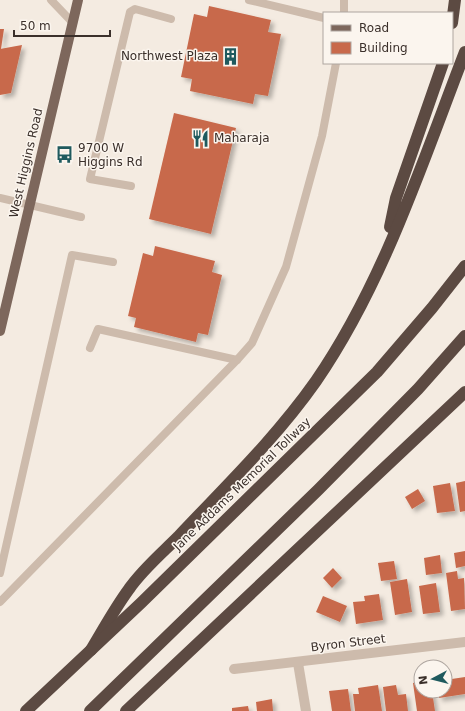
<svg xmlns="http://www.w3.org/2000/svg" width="465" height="711" viewBox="0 0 465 711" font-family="'DejaVu Sans',sans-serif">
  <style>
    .building { fill: #c8694b; filter: url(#shadow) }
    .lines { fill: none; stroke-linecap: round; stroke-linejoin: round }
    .service { stroke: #cdbbac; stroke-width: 8 }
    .minor { stroke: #cdbbac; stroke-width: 10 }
    .primary { stroke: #7d675c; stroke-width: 10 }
    .motorway { stroke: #5c4a42; stroke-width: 12 }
    .labels { text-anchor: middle; stroke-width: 3; stroke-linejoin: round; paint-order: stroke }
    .poi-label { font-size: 12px; fill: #3b302b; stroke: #fbf5ee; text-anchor: start }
    .street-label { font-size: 12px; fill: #3b302b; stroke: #fbf5ee }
  </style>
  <defs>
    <filter id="shadow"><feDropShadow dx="3.5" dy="3.5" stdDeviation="2" flood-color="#0004"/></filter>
  </defs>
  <rect width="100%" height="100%" fill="#f4ebe1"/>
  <!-- building -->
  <g class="building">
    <path d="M209,6L271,20L268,32L281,34L268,96L255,94L253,104L190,91L192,79L181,77L194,14L207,17Z"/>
    <path d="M0,29H4L1,49H0Z"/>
    <path d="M22,45L11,93L0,95V49Z"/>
    <path d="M174,113L236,128L211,234L149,219Z"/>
    <path d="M155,246L215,261L212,272L222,275L208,335L198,333L196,342L134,327L136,318L128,316L143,253L153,256Z"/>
    <path d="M465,481V511L460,512L456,483Z"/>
    <path d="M450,483L455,511L437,513L433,486Z"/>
    <path d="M418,489L425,501L412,509L405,497Z"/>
    <path d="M465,551V566L456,568L454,553Z"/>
    <path d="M440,555L442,573L426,575L424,558Z"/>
    <path d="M394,561L397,579L381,581L378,563Z"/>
    <path d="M333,568L342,578L332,588L323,578Z"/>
    <path d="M457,571L458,579L464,578L465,609L451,611L446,573Z"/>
    <path d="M407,579L412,612L395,615L390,582Z"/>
    <path d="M436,583L440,612L423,614L419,586Z"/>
    <path d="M379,594L383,620L356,624L353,602L365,601L364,596Z"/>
    <path d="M323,596L347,606L340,622L316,612Z"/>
    <path d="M465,677V694L439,698L438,691H445V680Z"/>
    <path d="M421,681V691H432L435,711H417L413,683Z"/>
    <path d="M378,685L382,711H355L353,694H359L358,688Z"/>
    <path d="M396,685L398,695L406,694L408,711H386L383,687Z"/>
    <path d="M348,689L351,711H332L329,691Z"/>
    <path d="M272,699L273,711H257L256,702Z"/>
    <path d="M248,706L249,711H232V708Z"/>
  </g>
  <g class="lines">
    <!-- service -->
    <g class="service">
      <path d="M51,0L73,23"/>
      <path d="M249,0L324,18"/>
      <path d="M344,13V0"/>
      <path d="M131,186L90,179L130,12L135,9L171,19"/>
      <path d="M0,198L81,217"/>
      <path d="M90,348L98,329L237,360"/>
      <path d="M0,573L72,255L113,262"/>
      <path d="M0,602L237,360L252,343L286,267L322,136L336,63"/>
    </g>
    <!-- minor -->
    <g class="minor">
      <path d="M298,663L306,711"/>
      <path d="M234,669L465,642"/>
    </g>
    <!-- primary -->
    <path class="primary" d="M0,331L78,0"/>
    <!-- motorway -->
    <g class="motorway">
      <path d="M452,23L455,0"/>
      <path d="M390,227L396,198L443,63"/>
      <path d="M91,650C103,630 115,608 129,589C142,570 162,553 178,537C225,487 276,438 316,381C384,282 422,163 465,52"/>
      <path d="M26,711L141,603L377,372L432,308L465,266"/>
      <path d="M90,711L318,490L418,389L465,336"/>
      <path d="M126,711L465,392"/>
    </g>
  </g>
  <!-- icons -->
  <defs>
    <symbol id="building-bare" viewBox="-9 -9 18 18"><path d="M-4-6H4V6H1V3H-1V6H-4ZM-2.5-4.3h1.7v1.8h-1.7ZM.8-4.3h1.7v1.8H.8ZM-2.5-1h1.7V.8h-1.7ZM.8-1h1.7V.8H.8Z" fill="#1f5a5e" stroke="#fbf5ee" stroke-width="2.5" paint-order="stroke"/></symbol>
    <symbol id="restaurant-bare" viewBox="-9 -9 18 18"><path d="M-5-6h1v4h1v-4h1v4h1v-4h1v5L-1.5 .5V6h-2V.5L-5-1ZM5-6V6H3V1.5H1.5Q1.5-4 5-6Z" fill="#1f5a5e" stroke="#fbf5ee" stroke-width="2.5" paint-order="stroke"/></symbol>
    <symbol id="bus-bare" viewBox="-9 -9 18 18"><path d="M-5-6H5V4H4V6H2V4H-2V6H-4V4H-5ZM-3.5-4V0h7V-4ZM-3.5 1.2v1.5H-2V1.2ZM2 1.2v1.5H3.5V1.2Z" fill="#1f5a5e" stroke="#fbf5ee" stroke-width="2.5" paint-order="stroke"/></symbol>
  </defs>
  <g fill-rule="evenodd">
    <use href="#building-bare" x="218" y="44" width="25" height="25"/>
    <use href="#restaurant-bare" x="188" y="126" width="25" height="25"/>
    <use href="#bus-bare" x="52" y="142" width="25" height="25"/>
  </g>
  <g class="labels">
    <!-- poi labels -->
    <g class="poi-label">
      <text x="218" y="60" text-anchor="end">Northwest Plaza</text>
      <text x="214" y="142">Maharaja</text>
      <text x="78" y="152">9700 W<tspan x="78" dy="14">Higgins Rd</tspan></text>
    </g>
    <!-- street labels -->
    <g class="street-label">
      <text transform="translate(26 163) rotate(-77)" y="4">West Higgins Road</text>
      <text transform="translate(242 484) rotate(-44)" y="4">Jane Addams Memorial Tollway</text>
      <text transform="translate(348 643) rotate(-7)" y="4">Byron Street</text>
    </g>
  </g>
  <!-- legend -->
  <rect x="323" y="12" width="130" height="52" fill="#fbf5ee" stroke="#aea6a0"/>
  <rect x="331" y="25" width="20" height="6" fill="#7d675c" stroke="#aea6a0"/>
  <text x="359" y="32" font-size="12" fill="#3b302b">Road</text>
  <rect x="331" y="42" width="20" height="12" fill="#c8694b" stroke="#aea6a0"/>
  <text x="359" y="52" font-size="12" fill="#3b302b">Building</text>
  <!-- north arrow -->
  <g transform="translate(433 679) rotate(263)"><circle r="19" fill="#fbf5ee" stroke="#aea6a0"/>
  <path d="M0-3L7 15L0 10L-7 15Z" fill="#1f5a5e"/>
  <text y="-6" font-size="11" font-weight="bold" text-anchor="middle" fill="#3b302b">N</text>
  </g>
  <!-- scale -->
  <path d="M14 30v6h96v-6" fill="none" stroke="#3b302b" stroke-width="2"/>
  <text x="20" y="30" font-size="12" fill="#3b302b" stroke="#fbf5ee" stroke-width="3" paint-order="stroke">50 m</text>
</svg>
